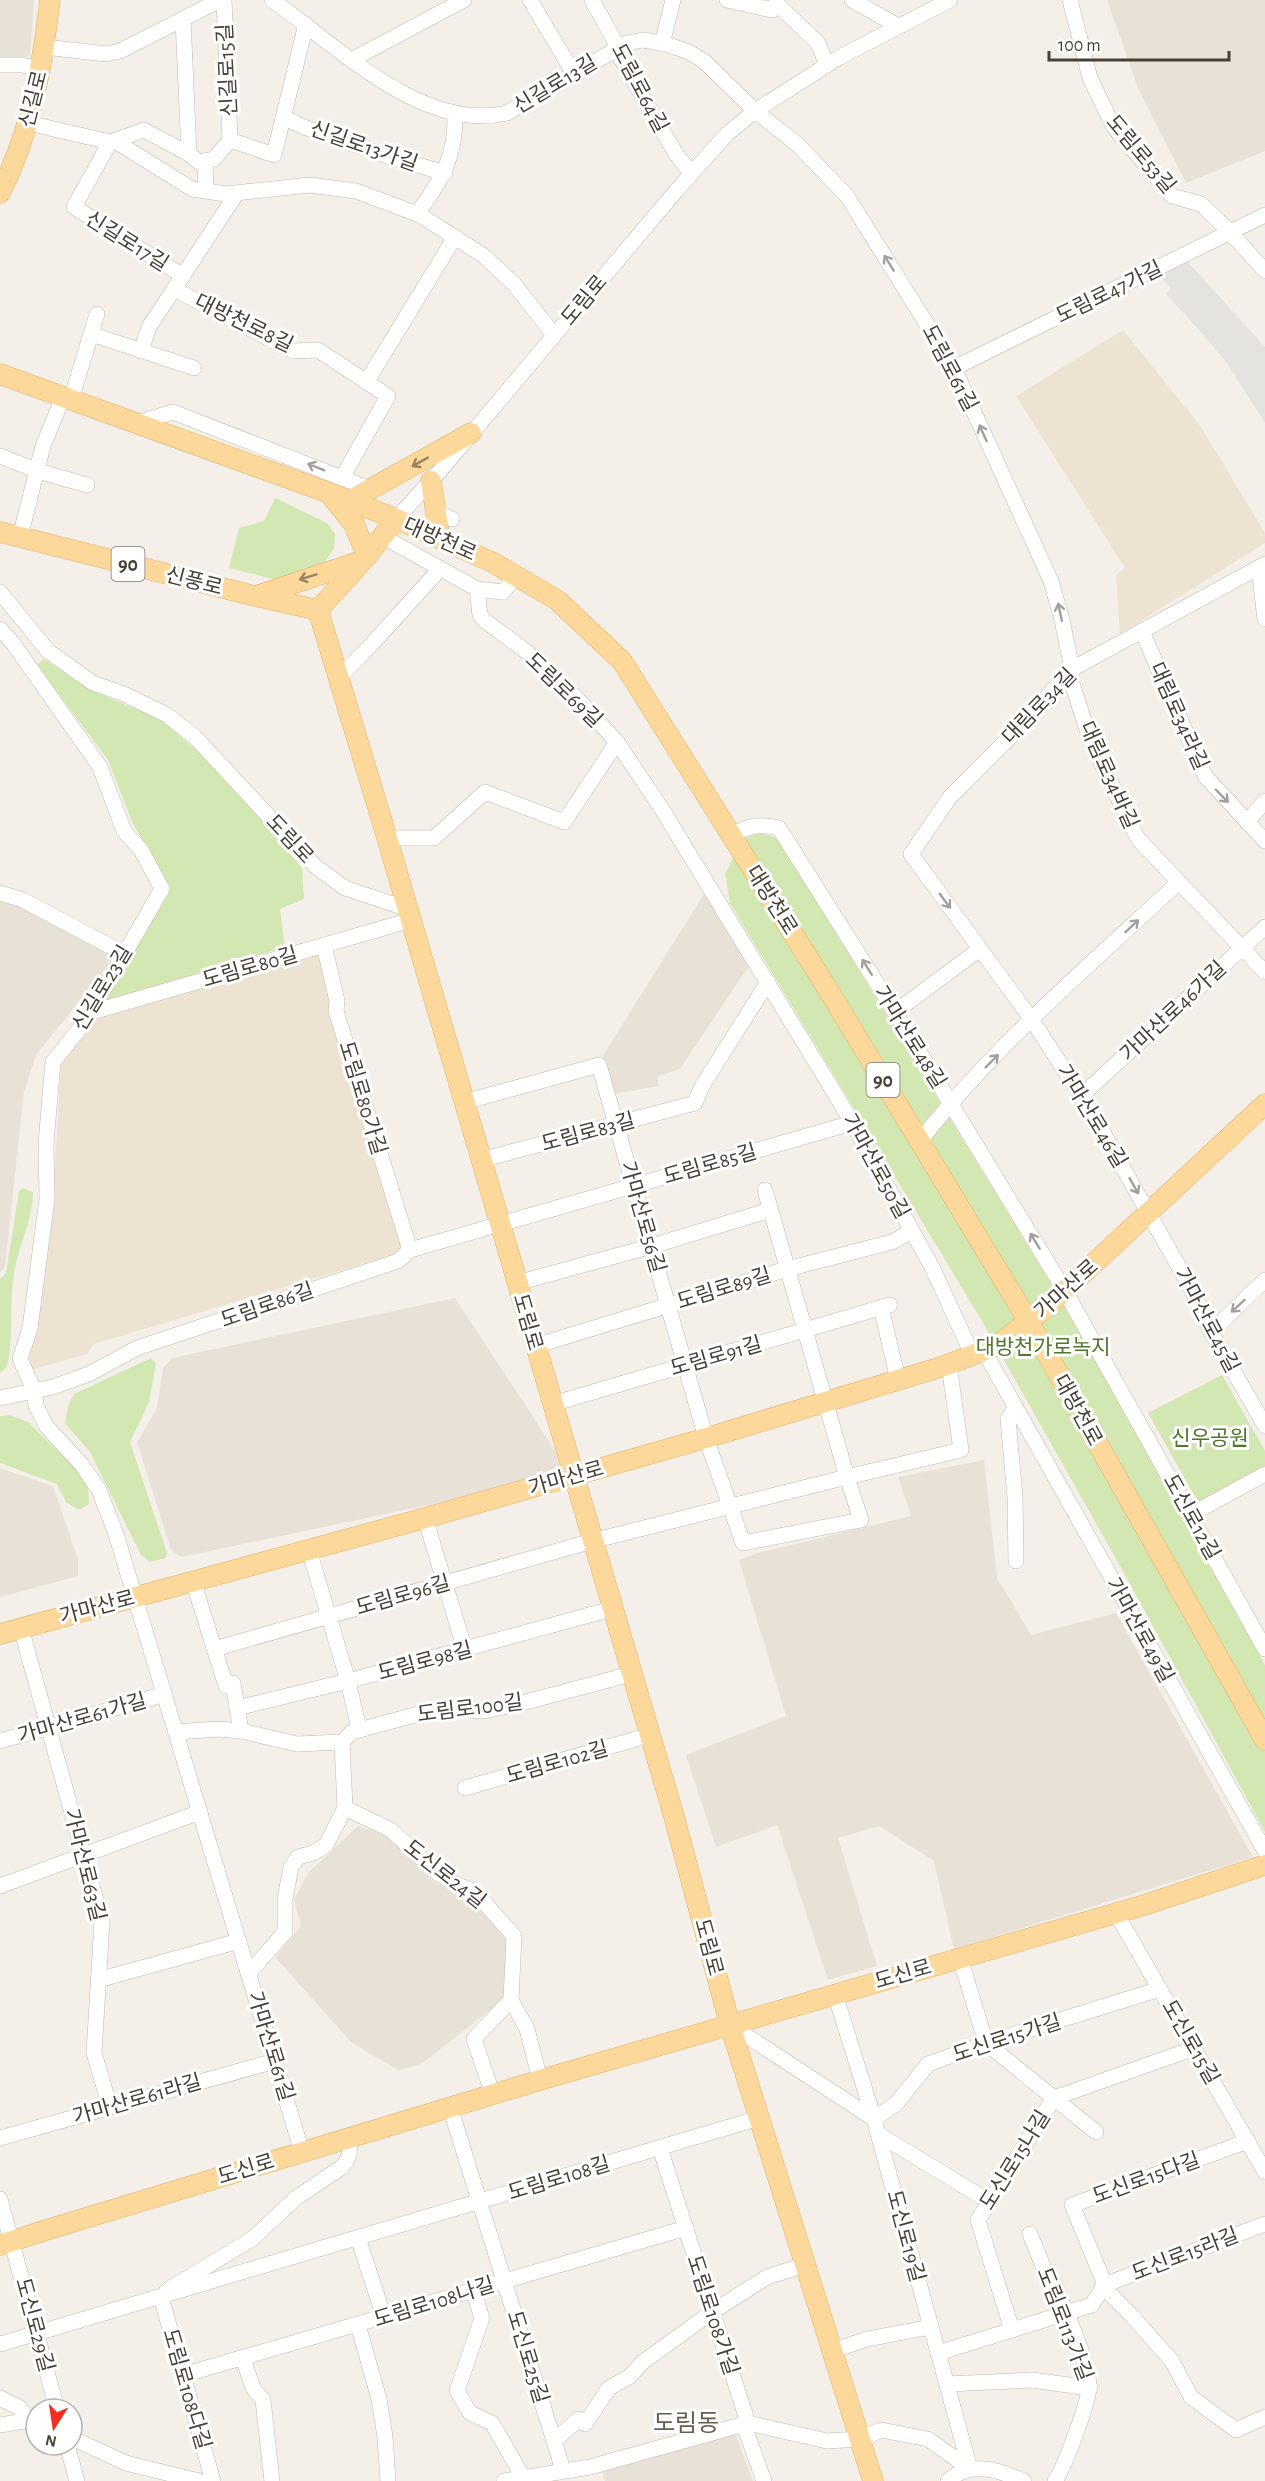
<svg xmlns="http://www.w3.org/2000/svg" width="1265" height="2481" viewBox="0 0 1265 2481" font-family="'Alegreya Sans','Noto Sans KR',sans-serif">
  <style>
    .residential { fill: #e8e1d7 }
    .education { fill: #ede3d3 }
    .green { fill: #d3e7b2 }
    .parking { fill: #e5e3e0 }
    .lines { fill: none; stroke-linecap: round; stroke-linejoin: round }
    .minor-casing { stroke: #c2b9ae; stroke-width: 16 }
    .major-casing { stroke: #e1b469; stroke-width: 21 }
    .minor { stroke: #fff; stroke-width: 15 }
    .major { stroke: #fcd89a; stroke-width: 20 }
    .oneway { stroke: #a3a09b }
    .oneway2 { stroke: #988464 }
    .labels { text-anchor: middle; stroke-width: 6; stroke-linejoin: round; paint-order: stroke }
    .shield { fill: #fff; stroke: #7e7973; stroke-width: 1.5 }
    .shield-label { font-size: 20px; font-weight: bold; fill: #474037 }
    .street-label { font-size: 21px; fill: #474037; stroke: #fff }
    .park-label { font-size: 21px; fill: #4e782b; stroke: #fff }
    .quarter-label { font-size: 24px; fill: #6a5d4f; stroke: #fff }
  </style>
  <rect width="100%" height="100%" fill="#f4f0e9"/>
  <!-- residential -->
  <g class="residential">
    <path d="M0,0H34L30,56L0,61Z"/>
    <path d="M1107,0H1265V151L1186,183L1138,88Z"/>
    <path d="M0,893L113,947V959L36,1055L24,1092L5,1267L0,1273Z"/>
    <path d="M704,894L751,963L680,1069L657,1077L659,1086L613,1094L601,1059Z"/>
    <path d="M455,1298L571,1475L181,1557L171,1550L137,1442L157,1408L163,1368L172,1358Z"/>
    <path d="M984,1460L997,1578L1031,1635L1116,1613L1253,1857L954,1949L934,1861L879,1826L838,1838L877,1966L828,1980L777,1825L716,1847L686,1755L786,1716L739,1560L754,1554L911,1516L898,1477Z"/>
    <path d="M0,1468L53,1486L78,1560V1576L0,1597Z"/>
    <path d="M358,1826L387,1836L435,1883L472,1899L507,1939L503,2000L421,2064L398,2070L352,2043L275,1957L301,1926L294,1900L308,1873Z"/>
    <path d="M735,2433L753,2481H605L601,2468Z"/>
  </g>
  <!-- education -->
  <g class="education">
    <path d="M1123,330L1201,427L1265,533V543L1120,634L1116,575L1125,568L1016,396Z"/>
    <path d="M318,954L402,1250L393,1255L94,1344L87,1354L28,1371L53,1195L61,1065L94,1020Z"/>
  </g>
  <!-- green -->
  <g class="green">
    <path d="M275,498L327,523L335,534L334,548L324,563L301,575L273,579L229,568L239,528L264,521Z"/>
    <path d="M44,659L88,689L160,719L217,768L302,868L304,899L280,909L285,947L105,1002L123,953L171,888L133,824L108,760L37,665Z"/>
    <path d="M760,833L778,838L1071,1316L1265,1665V1832L1124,1573L982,1321L730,903L725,874L743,839Z"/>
    <path d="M23,1188L33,1192C33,1221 18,1246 14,1274C9,1305 14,1336 7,1367L0,1373V1279L6,1273L19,1191Z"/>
    <path d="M151,1358L156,1364L149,1402L130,1442L167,1553L166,1558L150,1562L141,1555L90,1452L65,1423L68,1406L74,1394Z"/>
    <path d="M1222,1375L1265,1451V1466L1198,1502L1148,1413Z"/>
    <path d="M9,1415L28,1422L76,1469L88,1488L89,1504L79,1510L66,1502L57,1484L0,1463V1416Z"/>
  </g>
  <!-- parking -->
  <path class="parking" d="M1188,262L1265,347V423L1228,365L1202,333L1166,294L1171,288L1159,275Z"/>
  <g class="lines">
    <defs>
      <g id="minor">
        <path d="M224,0L230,140"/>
        <path d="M272,0C336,45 423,133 507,113L627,43L643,40L666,44L689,52L705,62L755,111L797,144L847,196L954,368L1051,581L1062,620L1072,669L1071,680L1090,739L1134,831L1138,839L1265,972"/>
        <path d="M530,0L574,74"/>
        <path d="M592,0L618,47L620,57L676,154L691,173"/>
        <path d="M727,0L772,10L776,3L818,43L827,65"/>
        <path d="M852,0L898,26"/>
        <path d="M1070,0L1090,78L1113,126L1172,196L1201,204L1230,232L1265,271"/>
        <path d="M183,19L189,154"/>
        <path d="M662,44L673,0"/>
        <path d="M45,47L106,54L120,51L220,0"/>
        <path d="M353,59L464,0"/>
        <path d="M0,65H22L41,69"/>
        <path d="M283,117L304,127L390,157L445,173"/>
        <path d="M28,123L110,142L144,130L189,154L199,162L214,159L230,140"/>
        <path d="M230,140L274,155L306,24"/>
        <path d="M205,161L206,190"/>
        <path d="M417,214C442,178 456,159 455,113"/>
        <path d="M183,276L74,207L110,142L115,141L192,189L226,194L310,185L356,191L420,215L484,256L514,284L554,335"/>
        <path d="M174,289L293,351L318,350L388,396L342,478"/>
        <path d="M91,334L194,368"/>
        <path d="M141,351L149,327L237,193"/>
        <path d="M954,368L1265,215"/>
        <path d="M367,381L455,237"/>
        <path d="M71,400L97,314"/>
        <path d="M136,423L173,412L370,489"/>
        <path d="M0,456L38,471L87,485"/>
        <path d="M436,502L437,512L452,519"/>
        <path d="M396,519L439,472L676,191L727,134L755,111L838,58L950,0"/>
        <path d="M382,536L477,589L503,592L516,576"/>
        <path d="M20,537L43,446L63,397"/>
        <path d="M1265,564L1072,669L1016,731L950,797L911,854L1032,1020L1089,1108L1191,1288L1211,1332L1265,1426"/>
        <path d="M1259,568L1265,619"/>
        <path d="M477,589L480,615L484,620L527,652L570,691L617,742L663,811L846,1112L932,1267L973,1356"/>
        <path d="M0,592L48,651L93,683L124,694L167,715L195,737L315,866L345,888L408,909"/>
        <path d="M0,629L12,642L100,767L124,831L141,850L162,889L84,1023L53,1062L46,1143L47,1199L30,1328L20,1359L35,1392L36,1406L47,1427L82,1465L99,1490L116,1534L302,2152"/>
        <path d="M1142,631L1205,776L1265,841"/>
        <path d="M338,679L371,645L440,569"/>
        <path d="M1247,822L1265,801"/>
        <path d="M731,835C749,826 759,823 779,828L895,1012L1065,1291L1265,1649"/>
        <path d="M387,838H434L485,792L564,822L617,742"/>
        <path d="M0,893L23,900L123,953"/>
        <path d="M324,945L337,1001L336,1011L410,1250"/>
        <path d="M895,1012L980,949"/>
        <path d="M89,1013L411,920"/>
        <path d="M1081,1096L1265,927"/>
        <path d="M464,1102L599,1065L706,1438L743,1543L861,1520L847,1477L961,1450L949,1365"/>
        <path d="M920,1141C995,1045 1090,965 1179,882"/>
        <path d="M481,1160L695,1103L702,1086L768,982"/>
        <path d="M517,1283L652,1246L770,1210"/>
        <path d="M881,1307L898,1380"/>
        <path d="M1211,1332L1265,1280"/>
        <path d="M535,1346L787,1269L892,1242L912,1231"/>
        <path d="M984,1351L1265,1851"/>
        <path d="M0,1398L53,1387L89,1374L137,1348L398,1261L410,1250L852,1123"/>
        <path d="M552,1404L890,1305"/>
        <path d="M1016,1408L1008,1419L1015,1497L1016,1561"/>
        <path d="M1190,1515L1265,1474"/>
        <path d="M425,1518L465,1650"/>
        <path d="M309,1550L348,1681L359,1729"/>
        <path d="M193,1581L226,1686L233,1683L241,1731"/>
        <path d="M21,1628L102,1922L94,2053L110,2107"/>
        <path d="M214,1649L592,1541L847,1477L765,1190"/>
        <path d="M237,1708L348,1681L611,1609"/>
        <path d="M176,1732L218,1729L241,1731L297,1744L342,1742"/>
        <path d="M0,1741L165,1694"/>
        <path d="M465,1788L650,1735"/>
        <path d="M345,1808L391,1830L437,1873L458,1885L474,1891L514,1936L511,2000"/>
        <path d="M0,1886L200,1812"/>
        <path d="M1116,1913L1265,2172"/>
        <path d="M960,1958L986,2043L1096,2132"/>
        <path d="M249,1973L285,1932V1899L291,1867L298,1857L313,1853L326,1845L345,1808L342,1742L352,1732L440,1708L484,1711L522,1703L631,1674"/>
        <path d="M98,1980L239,1941"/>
        <path d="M835,1994L874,2119L970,2469"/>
        <path d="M511,2000L527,2029L540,2080"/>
        <path d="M730,2025L874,2119L896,2104L928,2064L986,2043L1160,1989"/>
        <path d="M493,2095L474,2039L511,2000"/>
        <path d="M450,2107L563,2470"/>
        <path d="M878,2134L990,2202"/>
        <path d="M0,2138L275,2061"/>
        <path d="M1248,2141L1072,2205L1108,2292L1130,2314L1172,2361L1191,2397L1236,2430L1265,2417"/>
        <path d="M660,2148L748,2423L746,2431L764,2481"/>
        <path d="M0,2199L57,2409"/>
        <path d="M1030,2234L1049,2281L1054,2283C1066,2315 1085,2350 1089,2384C1091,2398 1064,2468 1055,2481"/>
        <path d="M358,2238L384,2317"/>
        <path d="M473,2290L482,2318L457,2391L470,2413L492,2423L523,2477"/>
        <path d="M358,2325L379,2399L385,2437L388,2481"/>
        <path d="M1012,2330L978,2220L1054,2098L1195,2048"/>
        <path d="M0,2344L759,2118"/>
        <path d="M832,2351L867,2339L931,2327"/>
        <path d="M938,2353L1092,2305L1104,2285L1265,2224"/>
        <path d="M243,2358L253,2388L263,2400L272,2481"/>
        <path d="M183,2375L686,2228"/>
        <path d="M947,2384L1032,2380L1090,2388"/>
        <path d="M0,2398L20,2408L29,2421"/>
        <path d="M0,2425L36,2419"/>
        <path d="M72,2438L126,2463L199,2481"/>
        <path d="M554,2441L579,2419L585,2424L609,2388L629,2377L643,2362L712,2312L767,2277L805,2265"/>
        <path d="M67,2445L77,2481"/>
        <path d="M213,2481L161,2297L169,2289L252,2239L296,2198L342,2167C351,2157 350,2150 349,2138"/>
        <path d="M504,2481L590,2467L748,2423L827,2441L860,2439L881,2430L928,2439L970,2469"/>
        <path d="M948,2481C970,2460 999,2470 1024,2481"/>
      </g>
      <g id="major">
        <path d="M0,193C31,132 42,67 50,0"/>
        <path d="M0,374L335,495L396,519L492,562L557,600L622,661L827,988L1029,1322L1265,1740"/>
        <path d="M431,481L440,539"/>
        <path d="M332,497L354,524L367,556"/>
        <path d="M349,501L471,433"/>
        <path d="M0,532L255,596L318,610"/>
        <path d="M256,596L361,561"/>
        <path d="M318,610L382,821L673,1813L730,2025L873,2481"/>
        <path d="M318,610L367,556L396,519"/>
        <path d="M0,1634L425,1518L706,1438L941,1367L996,1346L1046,1308L1265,1104"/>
        <path d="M0,2245L46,2230L540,2080L1144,1905L1265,1865"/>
      </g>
    </defs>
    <!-- minor casing -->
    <use href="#minor" class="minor-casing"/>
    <!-- major casing -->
    <use href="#major" class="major-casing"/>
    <!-- minor -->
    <use href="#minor" class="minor"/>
    <!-- major -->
    <use href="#major" class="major"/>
  </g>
  <!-- one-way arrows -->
  <defs><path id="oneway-shaft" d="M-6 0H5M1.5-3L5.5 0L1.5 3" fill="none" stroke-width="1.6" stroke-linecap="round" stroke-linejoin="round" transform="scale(1.5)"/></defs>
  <g class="oneway">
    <use href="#oneway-shaft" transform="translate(889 263) rotate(-122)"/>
    <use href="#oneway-shaft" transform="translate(983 433) rotate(-114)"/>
    <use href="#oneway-shaft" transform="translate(316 467) rotate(-158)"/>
    <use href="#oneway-shaft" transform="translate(1060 612) rotate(-102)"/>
    <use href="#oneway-shaft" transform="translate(1222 796) rotate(46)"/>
    <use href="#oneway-shaft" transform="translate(945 901) rotate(54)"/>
    <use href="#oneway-shaft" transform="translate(1132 926) rotate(-43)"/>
    <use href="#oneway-shaft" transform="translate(867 967) rotate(-122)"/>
    <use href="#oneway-shaft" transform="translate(992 1061) rotate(-45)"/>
    <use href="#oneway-shaft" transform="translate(1134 1186) rotate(60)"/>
    <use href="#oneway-shaft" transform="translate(1035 1241) rotate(-121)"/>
    <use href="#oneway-shaft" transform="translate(1238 1306) rotate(137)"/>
  </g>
  <g class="oneway2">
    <use href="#oneway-shaft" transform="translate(420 462) rotate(151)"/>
    <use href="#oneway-shaft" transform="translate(308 577) rotate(163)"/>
  </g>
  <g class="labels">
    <!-- shield labels -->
    <g class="shield">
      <rect x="111.5" y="547" width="33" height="34" rx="4.5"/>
      <rect x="866.5" y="1063" width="33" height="34" rx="4.5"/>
    </g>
    <g class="shield-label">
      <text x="128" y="571">90</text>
      <text x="883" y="1087">90</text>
    </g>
    <!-- street labels -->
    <g class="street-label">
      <text transform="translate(227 70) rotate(-93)" y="7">신길로15길</text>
      <text transform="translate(555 84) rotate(-31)" y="7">신길로13길</text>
      <text transform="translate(640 88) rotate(62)" y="7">도림로64길</text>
      <text transform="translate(33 99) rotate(-76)" y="7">신길로</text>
      <text transform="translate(364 146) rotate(19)" y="7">신길로13가길</text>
      <text transform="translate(1141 154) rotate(50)" y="7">도림로53길</text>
      <text transform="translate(127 241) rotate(32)" y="7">신길로17길</text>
      <text transform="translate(1109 292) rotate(-26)" y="7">도림로47가길</text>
      <text transform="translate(584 300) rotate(-50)" y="7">도림로</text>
      <text transform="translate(244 323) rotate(26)" y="7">대방천로8길</text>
      <text transform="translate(950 368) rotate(62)" y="7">도림로61길</text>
      <text transform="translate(440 539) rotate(24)" y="7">대방천로</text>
      <text transform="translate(194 581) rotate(14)" y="7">신풍로</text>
      <text transform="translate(564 690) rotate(44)" y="7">도림로69길</text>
      <text transform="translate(1039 706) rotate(-46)" y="7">대림로34길</text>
      <text transform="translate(1179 716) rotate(66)" y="7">대림로34라길</text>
      <text transform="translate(1109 775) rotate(66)" y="7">대림로34바길</text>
      <text transform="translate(290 839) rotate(47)" y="7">도림로</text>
      <text transform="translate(772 900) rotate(58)" y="7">대방천로</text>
      <text transform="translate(250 967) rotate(-16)" y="7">도림로80길</text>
      <text transform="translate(102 988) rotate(-59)" y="7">신길로23길</text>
      <text transform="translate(1173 1011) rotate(-43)" y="7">가마산로46가길</text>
      <text transform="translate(910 1037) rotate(58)" y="7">가마산로48길</text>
      <text transform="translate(363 1098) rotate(73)" y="7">도림로80가길</text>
      <text transform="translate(1092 1116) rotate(59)" y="7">가마산로46길</text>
      <text transform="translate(588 1132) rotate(-15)" y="7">도림로83길</text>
      <text transform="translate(710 1164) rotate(-16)" y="7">도림로85길</text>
      <text transform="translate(876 1166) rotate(61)" y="7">가마산로50길</text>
      <text transform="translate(643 1217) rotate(74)" y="7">가마산로56길</text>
      <text transform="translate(724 1288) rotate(-17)" y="7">도림로89길</text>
      <text transform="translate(1066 1289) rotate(-42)" y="7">가마산로</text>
      <text transform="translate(267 1305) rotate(-19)" y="7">도림로86길</text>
      <text transform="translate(1207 1320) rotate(62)" y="7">가마산로45길</text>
      <text transform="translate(528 1322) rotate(74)" y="7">도림로</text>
      <text transform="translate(716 1356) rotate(-16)" y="7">도림로91길</text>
      <text transform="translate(1078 1410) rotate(61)" y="7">대방천로</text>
      <text transform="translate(566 1478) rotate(-16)" y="7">가마산로</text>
      <text transform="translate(1192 1517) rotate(61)" y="7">도신로12길</text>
      <text transform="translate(403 1595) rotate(-16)" y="7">도림로96길</text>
      <text transform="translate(97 1607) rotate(-15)" y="7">가마산로</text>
      <text transform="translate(1140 1630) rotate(61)" y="7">가마산로49길</text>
      <text transform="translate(425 1661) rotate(-15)" y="7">도림로98길</text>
      <text transform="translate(470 1708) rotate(-7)" y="7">도림로100길</text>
      <text transform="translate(82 1718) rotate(-16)" y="7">가마산로61가길</text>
      <text transform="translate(557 1762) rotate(-16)" y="7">도림로102길</text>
      <text transform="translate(85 1865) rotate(76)" y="7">가마산로63길</text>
      <text transform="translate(445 1874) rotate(38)" y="7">도신로24길</text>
      <text transform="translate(709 1947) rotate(75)" y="7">도림로</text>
      <text transform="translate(903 1974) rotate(-16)" y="7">도신로</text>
      <text transform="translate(1007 2038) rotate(-18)" y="7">도신로15가길</text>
      <text transform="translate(1191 2042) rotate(60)" y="7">도신로15길</text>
      <text transform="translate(271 2046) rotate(73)" y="7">가마산로61길</text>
      <text transform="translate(137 2099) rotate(-16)" y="7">가마산로61라길</text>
      <text transform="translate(1015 2160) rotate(-58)" y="7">도신로15나길</text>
      <text transform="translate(246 2169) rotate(-17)" y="7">도신로</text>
      <text transform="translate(559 2178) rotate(-17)" y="7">도림로108길</text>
      <text transform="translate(1146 2178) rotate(-20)" y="7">도신로15다길</text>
      <text transform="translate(906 2236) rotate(75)" y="7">도신로19길</text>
      <text transform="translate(1185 2254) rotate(-21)" y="7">도신로15라길</text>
      <text transform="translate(434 2302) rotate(-17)" y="7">도림로108나길</text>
      <text transform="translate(713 2315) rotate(72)" y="7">도림로108가길</text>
      <text transform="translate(1065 2324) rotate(69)" y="7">도림로113가길</text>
      <text transform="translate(35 2325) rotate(75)" y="7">도신로29길</text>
      <text transform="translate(528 2357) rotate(73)" y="7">도신로25길</text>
      <text transform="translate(187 2389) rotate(74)" y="7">도림로108다길</text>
    </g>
    <!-- park labels -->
    <g class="park-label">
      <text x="1043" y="1354">대방천가로녹지</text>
      <text x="1210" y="1445">신우공원</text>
    </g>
    <!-- quarter labels -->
    <g class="quarter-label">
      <text x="686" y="2431">도림동</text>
    </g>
  </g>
  <!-- north arrow -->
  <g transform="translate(54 2427) rotate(192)"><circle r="28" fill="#ffffff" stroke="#b5b3af" stroke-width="1.5"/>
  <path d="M0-4.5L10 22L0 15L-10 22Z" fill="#f52e1f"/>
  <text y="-9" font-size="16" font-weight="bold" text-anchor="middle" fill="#474037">N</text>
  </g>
  <!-- scale -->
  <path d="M1049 51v9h180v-9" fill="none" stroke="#474037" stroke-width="3"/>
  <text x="1058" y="51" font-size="18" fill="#474037" stroke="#ffffff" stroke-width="4.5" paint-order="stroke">100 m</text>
</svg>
